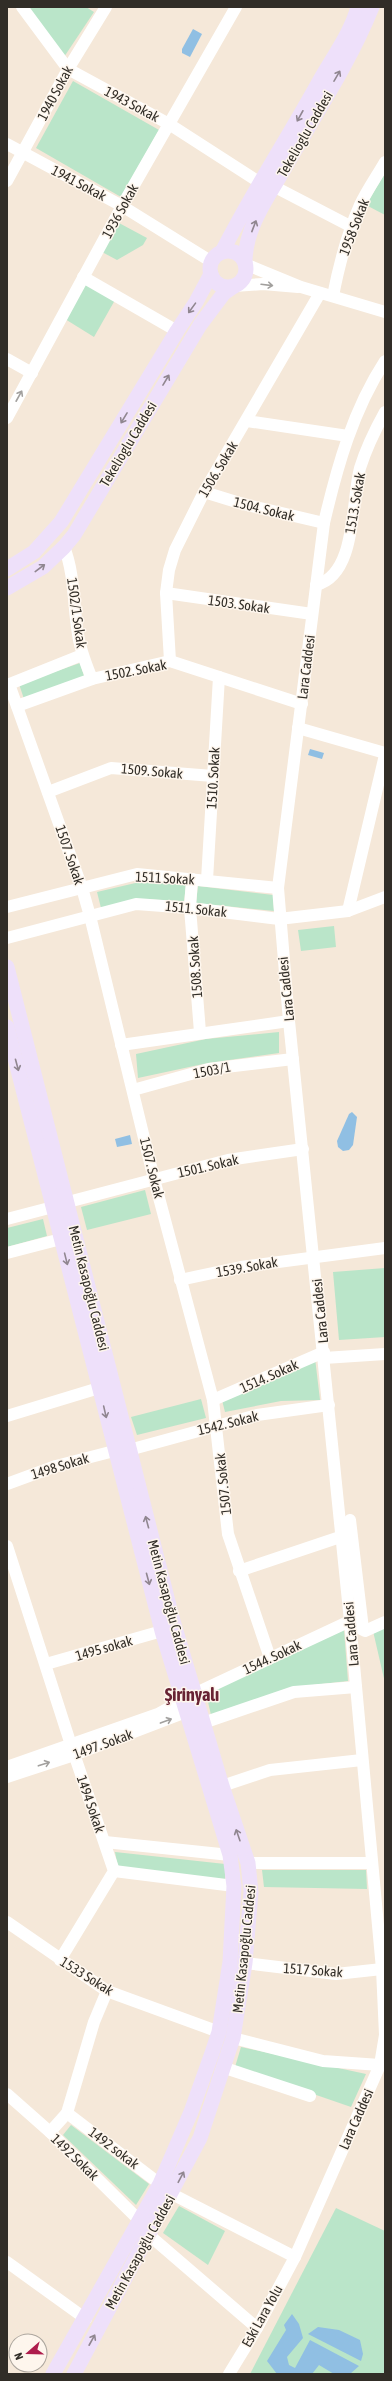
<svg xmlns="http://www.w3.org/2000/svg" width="392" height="2381" viewBox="0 0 392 2381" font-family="'Asap Condensed',sans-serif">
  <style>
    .green { fill: #bae5c9 }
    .water { fill: #90bfe3 }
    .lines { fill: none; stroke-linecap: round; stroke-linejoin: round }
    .minor { stroke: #fff; stroke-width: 12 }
    .major { stroke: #eee0fa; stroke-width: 15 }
    .oneway { stroke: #908690 }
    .oneway2 { stroke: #a2a09e }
    .labels { text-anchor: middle; stroke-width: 3; stroke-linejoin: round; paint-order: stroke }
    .street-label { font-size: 14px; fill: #312d27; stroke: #fef6ed }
    .district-label { font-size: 18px; font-weight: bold; fill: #682333; stroke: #fef6ed }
  </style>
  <rect width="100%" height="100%" fill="#f5e8d9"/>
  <!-- green -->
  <g class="green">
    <path d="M27,7H86L94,12L64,57Z"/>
    <path d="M73,81L159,130L121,197L36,148Z"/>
    <path d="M385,173V215L366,205Z"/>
    <path d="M119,223L147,238L143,245L117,260L102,252Z"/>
    <path d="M85,283L115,300L94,337L65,319Z"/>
    <path d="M80,663L85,679L24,699L19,684Z"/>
    <path d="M144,881L186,885L184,901L139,899L101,908L97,892Z"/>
    <path d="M198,886L273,895L274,911L196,903Z"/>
    <path d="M334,926L336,947L301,951L298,930Z"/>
    <path d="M279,1032V1053L208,1063L138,1078L136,1054L206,1039Z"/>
    <path d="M145,1190L151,1214L87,1230L81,1207Z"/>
    <path d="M43,1219L47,1236L7,1247V1228Z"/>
    <path d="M385,1268V1337L339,1340L333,1272Z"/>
    <path d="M315,1358L320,1400L281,1401L225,1412L222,1400Z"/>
    <path d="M201,1399L206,1418L137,1435L131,1417Z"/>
    <path d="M385,1626V1683L373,1631Z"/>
    <path d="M344,1630L348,1681L295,1687L211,1715L206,1693Z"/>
    <path d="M115,1852L225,1864V1880L118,1867Z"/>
    <path d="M262,1870H366L367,1889L264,1887Z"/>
    <path d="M241,2047L366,2074L351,2107L235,2067Z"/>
    <path d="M71,2125L149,2184L136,2205L63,2135Z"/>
    <path d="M179,2206L225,2231L208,2265L163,2233Z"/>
    <path d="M336,2208L385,2231V2374H250Z"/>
  </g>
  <!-- water -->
  <g class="water">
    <path d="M193,29L202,34L190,57L182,53V49Z"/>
    <path d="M310,749L324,753L322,759L308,755Z"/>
    <path d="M352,1112L357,1117L353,1145L349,1150L343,1151L338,1147L337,1141L349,1114Z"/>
    <path d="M130,1135L132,1144L117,1147L115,1139Z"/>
    <path d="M292,2314L299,2324L303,2338L287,2357L289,2365L295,2368L310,2340L359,2366L350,2374H334L319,2365L312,2374H277L267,2361L286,2330L284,2325Z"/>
    <path d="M318,2327L339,2330L360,2340L363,2354L361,2361L308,2334Z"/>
  </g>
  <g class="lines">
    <!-- minor -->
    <g class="minor">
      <path d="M22,7L68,69L169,124L259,182"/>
      <path d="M7,144L122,206L212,262"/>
      <path d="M7,181L68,69L106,7"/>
      <path d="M275,187L352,227"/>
      <path d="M245,264L301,287L385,312"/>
      <path d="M83,277L177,331"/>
      <path d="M234,286L263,284L298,287"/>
      <path d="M333,296C339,265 347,234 360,205C367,190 377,176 385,162"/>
      <path d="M7,359L32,373"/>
      <path d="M7,418L122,206L236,7"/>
      <path d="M247,421L348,436"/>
      <path d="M204,492L243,504L324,523"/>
      <path d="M64,547C75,574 73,606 78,634C80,650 86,664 92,679"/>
      <path d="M316,585C357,575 351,501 360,468C366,449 375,430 385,412"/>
      <path d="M166,593L312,614"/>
      <path d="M170,661L166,593L169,570L175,550L204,492L320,293"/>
      <path d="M9,684L82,888L90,916L154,1179L213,1400L228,1534L270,1658"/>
      <path d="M7,685L82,655"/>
      <path d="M17,706L92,679L170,661L302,704"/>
      <path d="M298,728L385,753"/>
      <path d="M48,792L111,768L213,776"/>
      <path d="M192,879L190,908L200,1032"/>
      <path d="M207,880L219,677"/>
      <path d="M7,907L137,874L278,888"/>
      <path d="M348,911L385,755"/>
      <path d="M7,938L136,904L190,908L279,919L348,911L385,897"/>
      <path d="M121,1045L289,1021"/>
      <path d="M133,1090L209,1069L293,1059"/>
      <path d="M68,1202L228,1160L303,1149"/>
      <path d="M7,1219L53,1207"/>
      <path d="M7,1253L61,1239"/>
      <path d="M180,1280L241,1267L385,1248"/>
      <path d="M324,1358L385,1354"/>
      <path d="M213,1400L324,1352"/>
      <path d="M7,1416L99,1388"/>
      <path d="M129,1450L257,1415L329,1405"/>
      <path d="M7,1484L56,1466L114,1451"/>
      <path d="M350,1520L363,1629"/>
      <path d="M7,1546L71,1745L114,1871L60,1960"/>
      <path d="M239,1571L340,1537"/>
      <path d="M357,1627L365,1631L385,1622"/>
      <path d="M46,1664L162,1631"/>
      <path d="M203,1723L294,1692L356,1687"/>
      <path d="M7,1767L158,1714L194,1694L350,1621"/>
      <path d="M7,1777L74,1755L194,1709"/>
      <path d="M222,1786L270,1770L362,1760"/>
      <path d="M105,1842L230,1855"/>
      <path d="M248,1863H371"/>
      <path d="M114,1871L234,1886"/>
      <path d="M7,1922L107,1991L219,2032"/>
      <path d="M245,1963L336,1974L382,1969"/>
      <path d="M233,2038L323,2061L380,2065"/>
      <path d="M225,2068L310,2096"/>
      <path d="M7,2094L50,2132L140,2221"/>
      <path d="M67,2113L160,2184"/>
      <path d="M50,2132L67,2113L94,2022L107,1991"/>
      <path d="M172,2194L295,2257"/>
      <path d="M149,2235L257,2328"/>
      <path d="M7,2262L86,2319"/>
      <path d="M229,2374L257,2328L295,2257L380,2065L385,2035L382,1969L350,1621L289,1021L278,888L324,523C337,467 353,410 385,361"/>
    </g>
    <!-- major -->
    <g class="major">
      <circle cx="228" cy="269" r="18"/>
      <path d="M222,252C252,193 288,138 320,80C333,57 351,33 358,7"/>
      <path d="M245,264C244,228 270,194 287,164C316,113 350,62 372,7"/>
      <path d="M7,569L34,552L61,522L177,331L196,302L211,274"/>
      <path d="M7,588L43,567L64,547L74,535L200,325L224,293L234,286"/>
      <path d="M7,967L173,1621L222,1786L248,1863L251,1892L245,1963L233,2038L200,2138L74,2374"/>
      <path d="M7,1027L162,1631L230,1855L234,1886L230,1962L219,2032L212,2053L191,2112L160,2184L53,2374"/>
    </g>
  </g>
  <!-- one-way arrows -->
  <defs><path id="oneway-shaft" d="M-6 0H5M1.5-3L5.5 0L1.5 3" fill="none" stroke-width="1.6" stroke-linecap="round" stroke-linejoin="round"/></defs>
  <g class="oneway">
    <use href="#oneway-shaft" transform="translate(337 76) rotate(-60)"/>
    <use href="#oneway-shaft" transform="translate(300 116) rotate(119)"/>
    <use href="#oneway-shaft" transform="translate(254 226) rotate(-69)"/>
    <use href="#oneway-shaft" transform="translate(192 308) rotate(126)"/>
    <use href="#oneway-shaft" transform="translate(166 380) rotate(-59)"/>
    <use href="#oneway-shaft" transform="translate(124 418) rotate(121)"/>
    <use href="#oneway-shaft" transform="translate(40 568) rotate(-37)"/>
    <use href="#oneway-shaft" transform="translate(17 1065) rotate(75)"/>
    <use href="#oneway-shaft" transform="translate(66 1259) rotate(76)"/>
    <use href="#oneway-shaft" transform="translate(105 1412) rotate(77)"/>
    <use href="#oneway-shaft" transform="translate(147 1522) rotate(-105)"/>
    <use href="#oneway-shaft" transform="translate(148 1579) rotate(75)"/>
    <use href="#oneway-shaft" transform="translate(238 1835) rotate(-109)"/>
    <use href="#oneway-shaft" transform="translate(181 2177) rotate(-62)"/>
    <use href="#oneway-shaft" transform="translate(92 2340) rotate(-61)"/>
  </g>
  <g class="oneway2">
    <use href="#oneway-shaft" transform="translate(267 285) rotate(7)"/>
    <use href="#oneway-shaft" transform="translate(19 396) rotate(-61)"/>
    <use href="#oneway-shaft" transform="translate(166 1721) rotate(-20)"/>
    <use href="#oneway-shaft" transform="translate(44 1764) rotate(-18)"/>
  </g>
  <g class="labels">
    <!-- street labels -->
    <g class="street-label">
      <text transform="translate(55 93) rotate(-62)" y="5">1940 Sokak</text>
      <text transform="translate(132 104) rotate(28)" y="5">1943 Sokak</text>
      <text transform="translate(305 134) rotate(-60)" y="5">Tekelioglu Caddesi</text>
      <text transform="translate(79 183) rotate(28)" y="5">1941 Sokak</text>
      <text transform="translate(120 211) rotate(-61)" y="5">1936 Sokak</text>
      <text transform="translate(354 227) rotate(-69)" y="5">1958 Sokak</text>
      <text transform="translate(128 444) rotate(-59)" y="5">Tekelioglu Caddesi</text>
      <text transform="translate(218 469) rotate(-59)" y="5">1506. Sokak</text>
      <text transform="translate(355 503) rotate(-80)" y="5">1513. Sokak</text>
      <text transform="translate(264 509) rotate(14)" y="5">1504. Sokak</text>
      <text transform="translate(239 604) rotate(8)" y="5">1503. Sokak</text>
      <text transform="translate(77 613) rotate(82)" y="5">1502/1 Sokak</text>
      <text transform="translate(306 667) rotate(-83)" y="5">Lara Caddesi</text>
      <text transform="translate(136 670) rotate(-11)" y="5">1502. Sokak</text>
      <text transform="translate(152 771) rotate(5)" y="5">1509. Sokak</text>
      <text transform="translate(213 778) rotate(-87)" y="5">1510. Sokak</text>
      <text transform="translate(70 855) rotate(71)" y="5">1507. Sokak</text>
      <text transform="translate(165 878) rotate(3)" y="5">1511 Sokak</text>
      <text transform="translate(196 909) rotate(6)" y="5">1511. Sokak</text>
      <text transform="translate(195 967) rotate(-94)" y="5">1508. Sokak</text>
      <text transform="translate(286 989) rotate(-96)" y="5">Lara Caddesi</text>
      <text transform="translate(212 1070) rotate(-11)" y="5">1503/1</text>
      <text transform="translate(208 1166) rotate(-13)" y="5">1501. Sokak</text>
      <text transform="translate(152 1168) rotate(76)" y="5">1507. Sokak</text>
      <text transform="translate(247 1267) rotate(-10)" y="5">1539. Sokak</text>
      <text transform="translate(89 1288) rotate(76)" y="5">Metin Kasapoğlu Caddesi</text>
      <text transform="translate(320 1311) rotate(-96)" y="5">Lara Caddesi</text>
      <text transform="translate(269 1376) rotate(-24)" y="5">1514. Sokak</text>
      <text transform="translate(228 1423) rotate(-14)" y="5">1542. Sokak</text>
      <text transform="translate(60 1466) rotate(-17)" y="5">1498 Sokak</text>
      <text transform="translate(223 1484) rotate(-96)" y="5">1507. Sokak</text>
      <text transform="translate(169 1602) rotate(75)" y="5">Metin Kasapoğlu Caddesi</text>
      <text transform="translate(351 1634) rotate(-95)" y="5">Lara Caddesi</text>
      <text transform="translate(104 1648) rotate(-16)" y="5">1495 sokak</text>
      <text transform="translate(272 1657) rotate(-25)" y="5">1544. Sokak</text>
      <text transform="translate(103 1744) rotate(-20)" y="5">1497. Sokak</text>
      <text transform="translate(91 1804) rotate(71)" y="5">1494 Sokak</text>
      <text transform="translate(244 1949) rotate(-84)" y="5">Metin Kasapoğlu Caddesi</text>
      <text transform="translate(313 1970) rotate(4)" y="5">1517 Sokak</text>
      <text transform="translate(87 1976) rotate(32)" y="5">1533 Sokak</text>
      <text transform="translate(356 2119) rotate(-66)" y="5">Lara Caddesi</text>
      <text transform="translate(114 2148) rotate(37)" y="5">1492 sokak</text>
      <text transform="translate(75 2157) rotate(44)" y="5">1492 Sokak</text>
      <text transform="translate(140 2252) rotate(-61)" y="5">Metin Kasapoğlu Caddesi</text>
      <text transform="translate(262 2316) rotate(-61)" y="5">Eski Lara Yolu</text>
    </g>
    <!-- district labels -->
    <g class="district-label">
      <text x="192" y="1701">Şirinyalı</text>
    </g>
  </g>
  <!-- border -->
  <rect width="392" height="2381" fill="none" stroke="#312d27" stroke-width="16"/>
  <!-- north arrow -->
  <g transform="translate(28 2353) rotate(250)"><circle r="19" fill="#fef6ed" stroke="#aca69e"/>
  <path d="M0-3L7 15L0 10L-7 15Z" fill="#ae1c4c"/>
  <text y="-6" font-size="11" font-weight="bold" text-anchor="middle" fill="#312d27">N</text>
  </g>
</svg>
